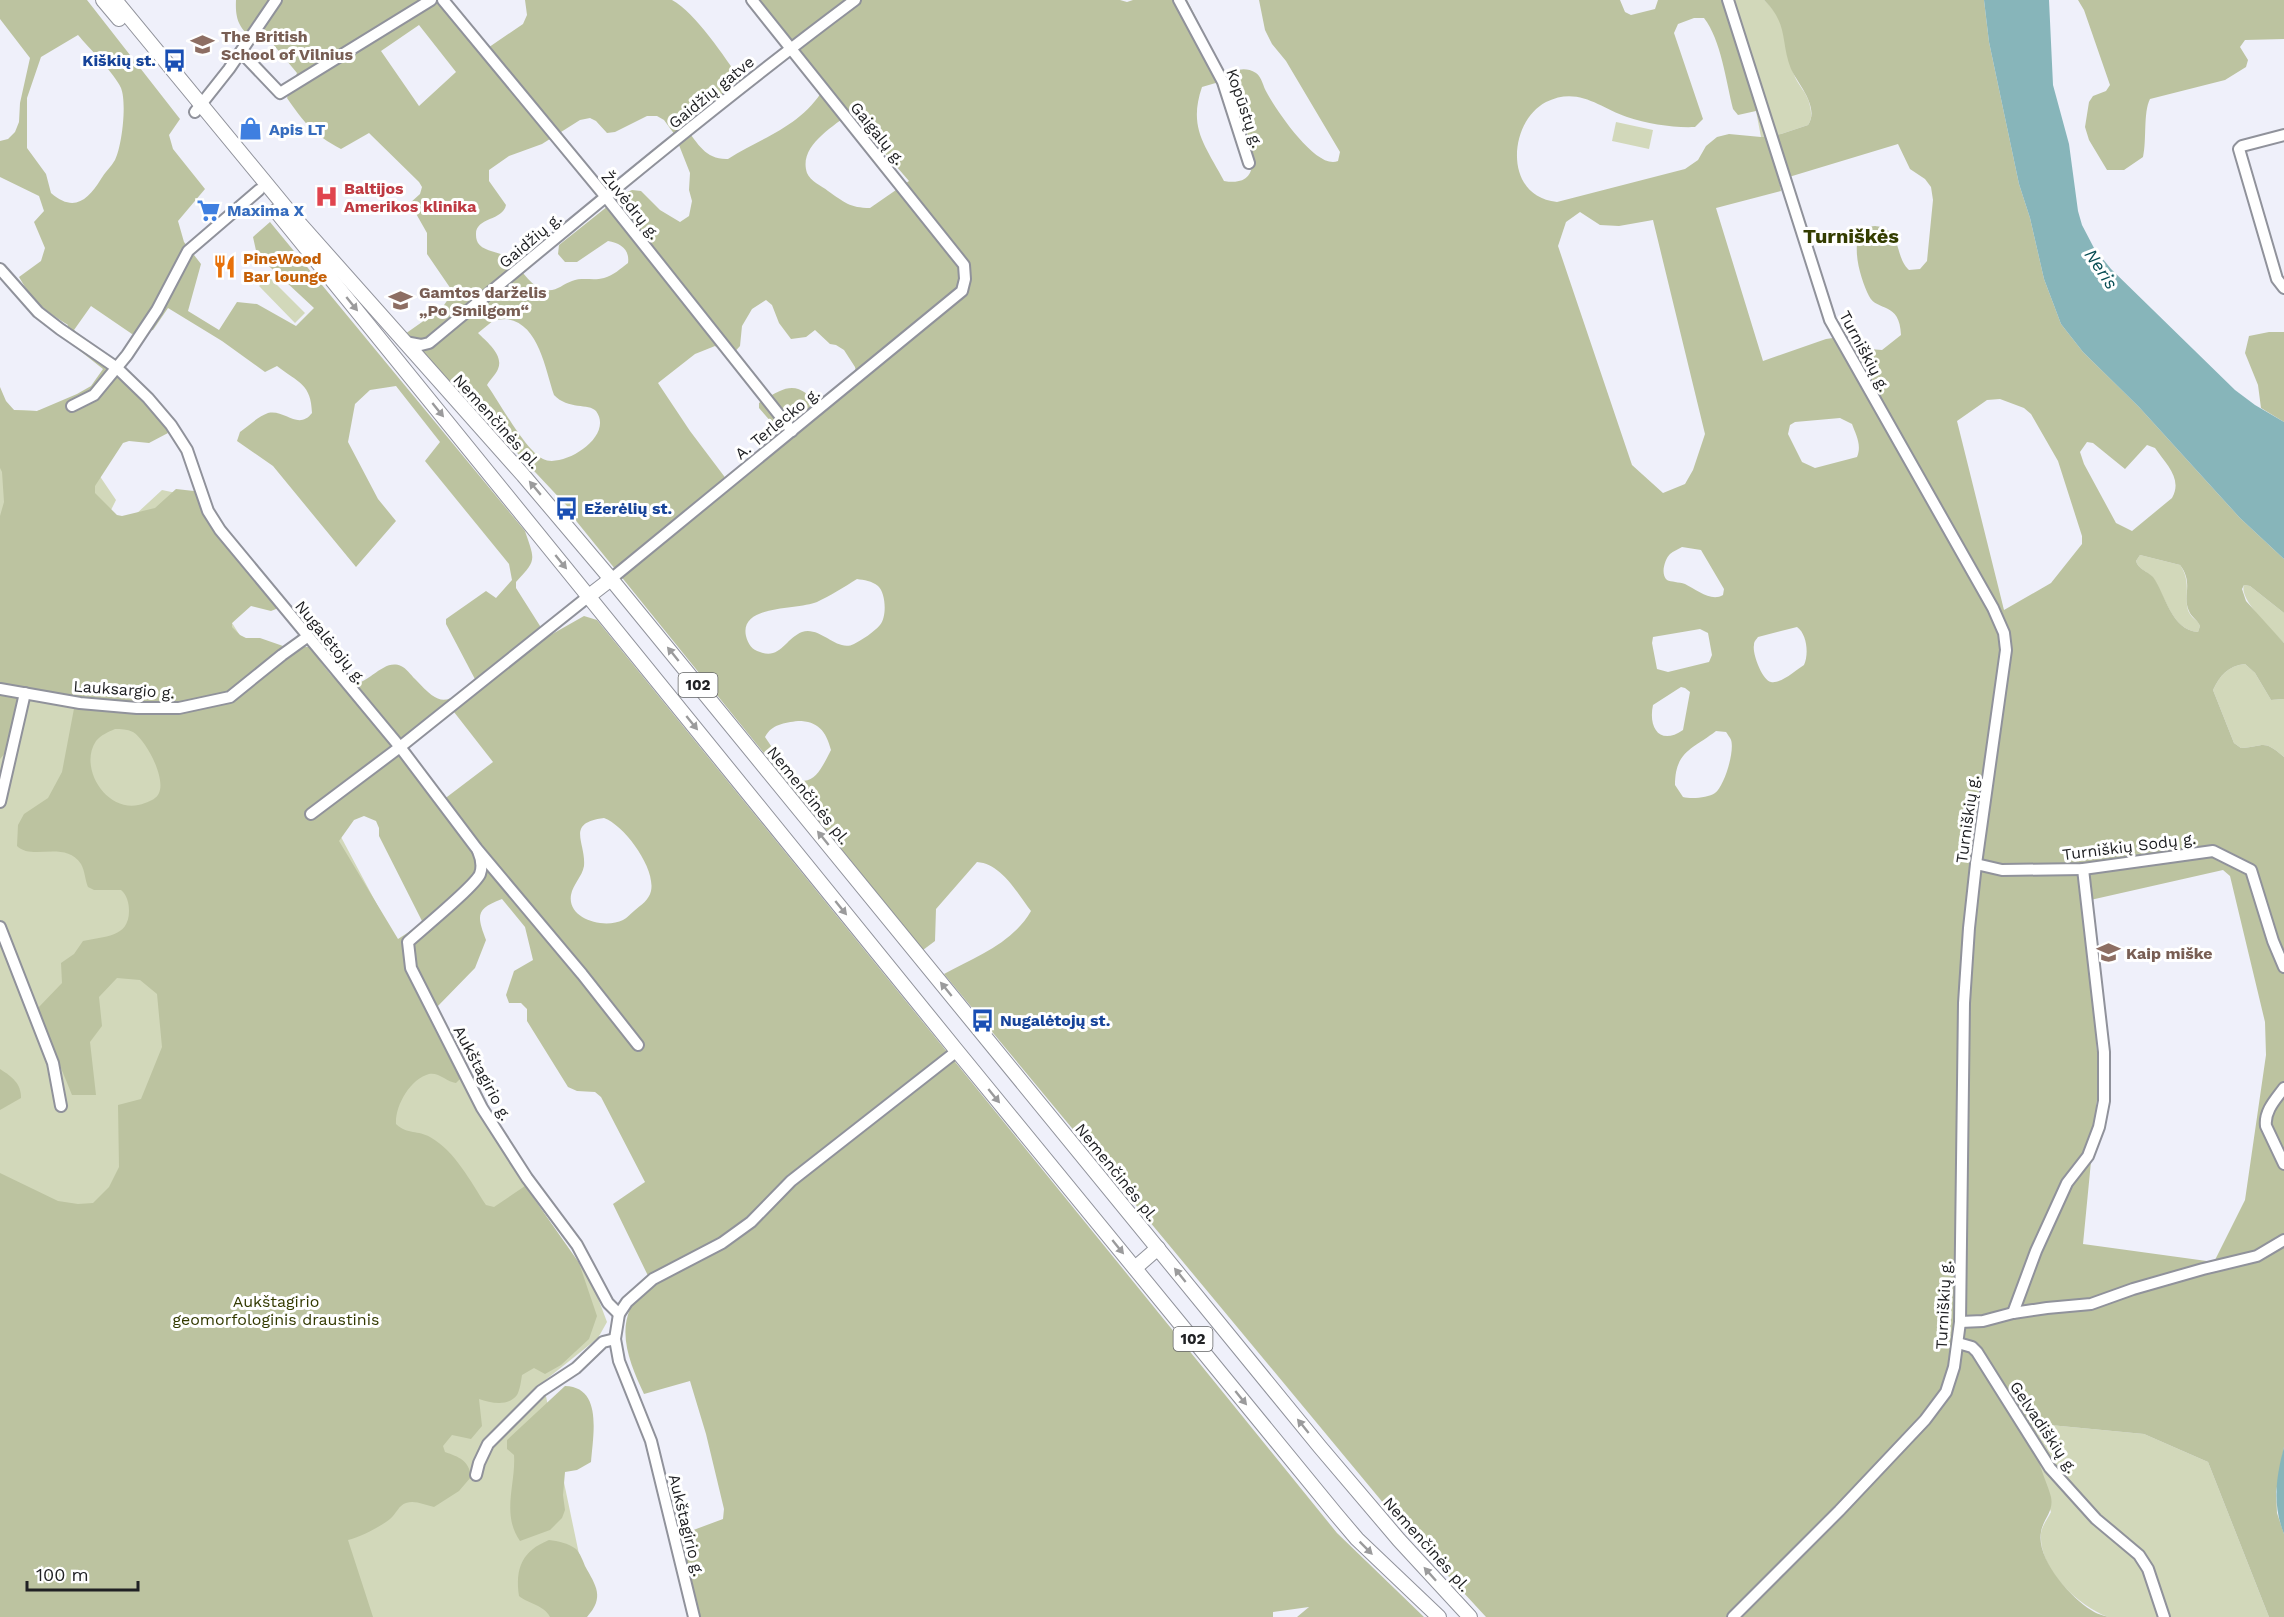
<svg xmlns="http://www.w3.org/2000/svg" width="2284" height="1617" viewBox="0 0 2284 1617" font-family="'Work Sans',sans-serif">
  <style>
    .green { fill: #d2d8ba }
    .forest { fill: #bcc3a0; fill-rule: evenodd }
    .water { fill: #87b5ba }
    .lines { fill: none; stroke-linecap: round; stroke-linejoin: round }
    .minor-casing { stroke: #90929b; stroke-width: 14 }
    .major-casing { stroke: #90929b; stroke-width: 16 }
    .minor { stroke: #fff; stroke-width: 10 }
    .major { stroke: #fff; stroke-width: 14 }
    .oneway { fill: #9b9b9c }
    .labels { text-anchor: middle; stroke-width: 6; stroke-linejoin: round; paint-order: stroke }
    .shield { fill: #fff; stroke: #636466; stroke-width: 1.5 }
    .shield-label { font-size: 15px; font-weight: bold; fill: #202124 }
    .education-label { font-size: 16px; font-weight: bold; fill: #785e54; stroke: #fff; text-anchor: start }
    .transit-label { font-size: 16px; font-weight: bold; fill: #164399; stroke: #fff; text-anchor: start }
    .street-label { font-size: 16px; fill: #202124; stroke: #fff }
    .shop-label { font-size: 16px; font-weight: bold; fill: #366cbe; stroke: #fff; text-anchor: start }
    .health-label { font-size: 16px; font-weight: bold; fill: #be3a42; stroke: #fff; text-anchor: start }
    .food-label { font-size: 16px; font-weight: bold; fill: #c56008; stroke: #fff; text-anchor: start }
    .park-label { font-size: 16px; fill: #333a00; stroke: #fff }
    .water-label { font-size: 18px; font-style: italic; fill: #064c53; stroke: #fff }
    .quarter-label { font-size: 20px; font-weight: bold; fill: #343d00; stroke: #fff }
  </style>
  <rect width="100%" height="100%" fill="#eff0fa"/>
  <!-- green -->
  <g class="green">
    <path d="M1725,0H1764C1770,6 1775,11 1779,18C1788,35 1786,58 1795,77C1799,86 1806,92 1809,102C1811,110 1813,118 1808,125L1781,134L1761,137L1756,111L1758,106Z"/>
    <path d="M1616,122L1653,130L1649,149L1612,141Z"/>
    <path d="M269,277L305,313L295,323L259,286Z"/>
    <path d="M89,398L95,469L116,500L108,516L121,528L162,490L200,498L260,587L232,623L246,645L323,803L400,948L431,1022L460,1079L525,1186L579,1263L595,1290L607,1322L598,1338L543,1382L584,1578L579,1617H0V401L14,410L37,411Z"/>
    <path d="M2140,555L2180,565C2193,583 2182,601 2190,614C2193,619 2198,620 2200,626L2198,632C2171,630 2166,595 2152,577C2147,571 2138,569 2136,561Z"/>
    <path d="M2244,585L2250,586L2284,613V643C2274,632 2238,599 2244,585Z"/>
    <path d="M2245,664L2255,673L2271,700L2284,699V757C2262,738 2265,747 2241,748L2234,743L2213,690C2220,675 2228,666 2245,664Z"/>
    <path d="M2050,1425L2144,1434L2208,1462L2269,1617H2108C2078,1606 2038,1569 2041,1533C2042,1526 2048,1518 2051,1512C2047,1497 2027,1438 2040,1427C2042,1426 2047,1425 2050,1425Z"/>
  </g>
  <!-- forest -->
  <g class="forest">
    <path d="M0,0H87L180,119L169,135L173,149L205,189L178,221L184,242L201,264L188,311L219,330L237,302L257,304L296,326L314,308L257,255L253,237L270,222L525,531C535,561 537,559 516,582V588L547,637L584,616L597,620L1337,1533L1424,1617H1297L1309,1607L1273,1612V1617H698L680,1535L723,1519L724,1509L706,1434L690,1381L644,1394C632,1368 618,1337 630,1309C634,1300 646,1292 653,1286L613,1204L645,1182L601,1097L595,1092L577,1091L568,1087L527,1021V1009L521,1003H509L506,995L514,971L533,960L525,927L502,899C475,909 477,916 486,940L475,968L437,1007L431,1022L460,1079L456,1083C447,1082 439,1072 429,1074C410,1079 395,1106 396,1124C408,1135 418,1130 430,1137C456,1152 470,1181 486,1205L494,1207L525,1186L579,1263L597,1316L589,1339L561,1365L545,1374L534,1368L522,1375C521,1381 520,1390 517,1395C508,1407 491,1403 479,1399L482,1426L471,1439L452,1435L443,1446L445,1452C459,1457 469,1460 471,1477L459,1491L434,1507C425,1505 415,1500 406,1503C399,1505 396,1514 390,1519C380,1527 360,1537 348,1540L373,1617H0V1173L58,1201L78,1204L93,1203L109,1187L119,1167L118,1105L141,1099L162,1047L157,994L140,980L117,978L99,997L102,1026L90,1042L96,1095H72L37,1009L62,983L61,963L74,954L83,941C104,936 129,938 129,911C129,903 127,895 121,890H94L88,887C85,880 85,871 81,864C65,840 32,861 17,846L18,825L24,814L48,798L62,772L76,698L23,689L6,752L0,759V516L4,502L2,472L0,468V387L6,401L14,410L37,411L77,394L91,386L103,369L60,335L68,325C46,312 31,299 19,277L41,261L45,248L34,222L44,211L39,196L0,177V141L8,139L15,132L19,122L20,103L30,58L0,19ZM78,35C89,48 114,73 121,88C127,103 122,146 115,160C111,167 105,172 101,179C88,200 74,213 51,193L46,174L27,148V98L41,57ZM91,306L132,334L153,330L168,308L222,341L265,372L277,366C299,383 311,384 312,413C298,431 285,409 268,413C259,416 248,426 240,432L237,441L273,466L356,567L396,521L378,499L348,442L355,404L370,390L396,386L440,442L425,461L509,564L512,580L496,598L486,591L446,619V624L477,683C444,703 443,709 415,679C411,675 406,668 401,666C380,656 363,698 337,680C327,673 318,657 311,647L283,646L260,638H246L240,635L232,627V623L251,606L271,611L276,609V604L194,491L176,489L155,508L122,516L117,515L95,493V486L123,443L129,441L149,443L168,433L153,398L115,363L74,330ZM454,712L493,762L443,800L408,752L409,746ZM115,729C121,729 127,729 133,732C146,740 166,778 159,793C157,798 151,801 145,803C110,818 77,769 96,741C101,735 108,732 115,729ZM364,816L376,821L379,828V836L423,923L398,939L339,841L354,820ZM604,818C624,825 656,868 651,891C649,900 641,905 634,911C630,914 627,918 623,920C605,929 567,920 571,895C573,884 582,877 584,866C586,842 565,823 604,818Z"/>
    <path d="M236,0H446L442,3L479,54L523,24L527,15L525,0H672C696,13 724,57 741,80L686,128C698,144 706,160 728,159C763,137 802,126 824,88L756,0H1120L1127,2L1133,0H1187L1225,74C1236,70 1245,66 1256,73C1262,77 1263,87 1267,93C1276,110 1317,171 1338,161L1340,152L1286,61L1272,44L1265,30L1259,0H1620L1625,12L1631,15L1655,9L1658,0H1725L1758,106L1756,111L1738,115L1733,109C1726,81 1721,40 1704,18H1694L1678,24L1674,33L1703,119L1695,127C1674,128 1648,124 1627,117C1599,107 1578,86 1546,102C1508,122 1503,197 1557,202L1685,169L1698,160L1706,146L1717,137L1729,134L1761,137L1781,134L1808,125C1820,107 1798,84 1791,69C1780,40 1789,25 1764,0H1984L1989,42L2019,184L2030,218L2044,279L2061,324L2083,352L2139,407L2240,518L2284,559V613L2250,586L2244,585L2242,589L2246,601L2284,643V699L2271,700L2255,673L2245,664C2228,666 2220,675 2213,690L2234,743L2241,748C2265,747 2262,738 2284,757V1447L2276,1492L2277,1513L2284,1534V1617H2269L2208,1462L2144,1434L2050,1425C2019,1430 2047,1479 2051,1497C2054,1512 2043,1519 2041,1532C2036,1559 2070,1597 2091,1610C2096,1614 2103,1615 2108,1617H1486L1404,1528L944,974C975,957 1013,943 1031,911C1017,893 1002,864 977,862L936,909L935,941L923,950L573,517L567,506L405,334L442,308L453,292L427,254V233L410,203L420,194L422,187L419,182L369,133L341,149C313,134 305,124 287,98L297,73L272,43L254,42C240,27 235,22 236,0ZM419,25L456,72L419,106L381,51ZM1219,82C1225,88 1234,95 1238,103C1242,110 1243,119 1245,126C1252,149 1264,188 1224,181C1205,145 1188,128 1202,87ZM850,113L909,181L870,208C850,208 844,202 828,191C822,186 810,181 807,173C798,146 833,127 850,113ZM647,116H657L664,120L675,135L690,173L689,190L692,201L689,216L680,222L660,210L641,191L632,190L623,194L559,245L558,254L565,262H577L608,241C620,243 630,249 628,263C620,269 614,275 604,278C594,281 582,277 572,281C563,284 556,292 546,290C529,287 521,266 507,257C496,250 476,252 476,235C475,217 503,221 506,205L489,181V170L509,156L542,144L580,120L590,118L596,121L607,133L615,132ZM1898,144L1910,169L1925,179L1931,187L1933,200L1927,261L1920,269L1909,270C1898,260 1900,244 1891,233C1888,229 1879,226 1875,226C1844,229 1860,278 1869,296C1877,312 1900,301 1901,335L1882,350L1869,349L1858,353L1846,336L1826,339L1763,361L1716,208L1781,191L1779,180ZM1580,212L1600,225L1619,226L1653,220L1705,434L1693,470L1685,484L1663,493L1632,465L1558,246L1566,222ZM766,300L772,305L779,323L791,339L806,337L815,330L830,344L836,345L844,350L855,367L858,382L823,410C798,381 790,383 759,403V408L786,439L730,484L690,431L658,383L695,354L715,346L730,357L740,346L742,326L752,309ZM506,319C539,323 545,369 554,395C568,410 589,403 596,411C615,437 562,469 543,459C525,450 500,403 487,385C490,380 496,374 498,369C504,355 487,342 478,333L494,320ZM2000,399L2024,408L2031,414L2058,461L2082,536V544L2051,583L2004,610L1957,421L1987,400ZM1840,418L1852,424C1856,435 1862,445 1857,457L1815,468L1802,462L1788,434L1790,425L1795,422ZM2087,442L2093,443L2125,469L2147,445L2155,448C2166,464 2183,479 2172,498L2132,531L2116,523L2084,464L2080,452ZM1682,547L1701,550L1724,589L1723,595C1711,602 1697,590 1685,584C1679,582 1671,582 1667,580C1660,574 1665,559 1670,554C1673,551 1679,549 1682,547ZM2140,555L2180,565C2194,583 2182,596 2189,611C2191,617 2198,620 2200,626L2198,632C2171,630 2166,595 2153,577C2147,571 2138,569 2136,561ZM857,579C864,580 872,581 878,586C886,593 887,617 880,625C874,632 862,640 854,644C837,653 821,626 802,632C786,638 780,660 760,652C752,650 748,644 746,636C739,604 799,610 817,602C830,596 844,587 857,579ZM1797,627C1807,634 1809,654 1804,665C1796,670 1781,684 1771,682C1762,680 1752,653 1754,645C1754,641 1756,640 1758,637ZM1700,629L1708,633L1712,655L1709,662L1668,672L1657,669L1652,643L1653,637ZM1681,687L1685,688L1690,692L1683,730C1660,746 1648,728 1653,705ZM798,721C818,721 826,731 831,750C822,767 812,793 790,774L765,737C772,724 784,723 798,721ZM1716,731L1726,732C1726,732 1731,739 1731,740C1735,751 1724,787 1715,793C1708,798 1691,799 1683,797L1675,785C1675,751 1693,749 1716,731ZM2223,870L2230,876L2265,1022L2266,1055L2245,1200L2214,1262L2083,1244L2099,1079L2086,901Z"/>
    <path d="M2078,0H2284V39L2245,40L2240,47L2248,60L2246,67L2225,80L2150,99C2143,113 2147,140 2143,157L2124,170H2107L2089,140L2085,127L2089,102L2093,96L2106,91L2110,85L2084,10Z"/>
    <path d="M2269,332H2284V422L2261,408L2258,385L2245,353L2249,336Z"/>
    <path d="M0,1069C12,1077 21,1083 21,1098L0,1110Z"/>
    <path d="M565,1386C603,1387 593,1435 591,1462L577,1470L565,1472L563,1495L565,1510L562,1518L550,1530L520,1541C501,1514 516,1484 514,1455L507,1449V1440Z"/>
    <path d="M549,1540C558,1541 568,1543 576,1549C580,1553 583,1561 585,1566C596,1586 605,1597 587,1617H550C544,1605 529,1604 519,1596C515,1568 522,1551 549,1540Z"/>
  </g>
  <!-- water -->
  <g class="water">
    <path d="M1984,0H2049L2053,85L2069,144L2078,211L2082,225L2094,248L2111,269L2235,390L2255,405L2284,422V559L2240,518L2139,407L2083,352L2061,324L2044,279L2030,218L2019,184L1989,42Z"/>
    <path d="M2284,1447V1534C2272,1504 2276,1477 2284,1447Z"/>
  </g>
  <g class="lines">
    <defs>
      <g id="minor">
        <path d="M443,0L606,197L792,431"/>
        <path d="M1179,0L1223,82L1249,163"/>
        <path d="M1728,0L1830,320L1993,608L2004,633L2006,650L1976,864L1969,928L1964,1003L1960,1322L1954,1367L1946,1392L1925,1420L1839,1511L1733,1617"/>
        <path d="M241,52L280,93L431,0"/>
        <path d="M195,112L229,69L276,0"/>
        <path d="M2284,135L2242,146L2239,149L2277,279L2284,288"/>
        <path d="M0,269L38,312L60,329L117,368L148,398L171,425L187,450L208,511L220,530L400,747L477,849L582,974L638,1045"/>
        <path d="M405,342L421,345L429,343C569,227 709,109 855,0"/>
        <path d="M72,406L94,395L127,355L157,310L188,251L259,190"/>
        <path d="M611,579L962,291L965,279L964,265L752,0"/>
        <path d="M0,689L80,703L137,708H179L230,697L282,655L307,637"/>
        <path d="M0,802L25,693"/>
        <path d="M311,814L400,747L589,596"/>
        <path d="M478,851C481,858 483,866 480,874C475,886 421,930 408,942L411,968L482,1108L527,1178L577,1245L608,1303L619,1314"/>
        <path d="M1976,864L2002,870L2083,869L2213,851L2251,870L2273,941L2284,967"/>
        <path d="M0,927L53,1063L61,1106"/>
        <path d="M2284,1088C2276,1099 2264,1111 2266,1126L2284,1164"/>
        <path d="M2013,1313L2036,1251L2067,1183L2088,1156L2099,1127L2104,1101V1052L2083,869"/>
        <path d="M1960,1322L1983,1321L2013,1313L2047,1308L2091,1304L2133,1289L2203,1269L2257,1256L2284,1240"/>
        <path d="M1958,1343L1972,1347L1977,1352L2050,1468L2096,1519L2139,1555L2148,1569L2164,1617"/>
        <path d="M476,1475L479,1463L488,1444L541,1391L576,1368L603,1342L615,1339"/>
        <path d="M694,1617L651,1441L619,1361L615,1339L619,1314L627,1302L653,1279L722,1243L751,1222L791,1181L957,1051"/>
      </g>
      <g id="major">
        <path d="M103,0L119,19"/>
        <path d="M115,0L292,215L523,475L611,579L1320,1447L1399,1540L1470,1617"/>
        <path d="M276,211L957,1051L1335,1513L1357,1539L1439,1617"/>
        <path d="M589,596L611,579"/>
        <path d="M1135,1268L1158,1248"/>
      </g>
    </defs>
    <!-- minor casing -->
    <use href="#minor" class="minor-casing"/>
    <!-- major casing -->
    <use href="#major" class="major-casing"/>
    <!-- minor -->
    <use href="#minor" class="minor"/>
    <!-- major -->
    <use href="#major" class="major"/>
  </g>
  <!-- one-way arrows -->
  <defs><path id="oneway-solid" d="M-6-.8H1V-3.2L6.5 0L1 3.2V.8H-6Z" transform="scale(1.5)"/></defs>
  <g class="oneway">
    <use href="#oneway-solid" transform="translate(352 304) rotate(51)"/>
    <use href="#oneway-solid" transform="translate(438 410) rotate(51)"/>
    <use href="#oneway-solid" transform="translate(535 488) rotate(-130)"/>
    <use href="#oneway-solid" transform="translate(561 562) rotate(51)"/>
    <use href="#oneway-solid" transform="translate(673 654) rotate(-129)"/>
    <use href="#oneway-solid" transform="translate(692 723) rotate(51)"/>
    <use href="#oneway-solid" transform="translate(823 838) rotate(-129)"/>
    <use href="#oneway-solid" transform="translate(841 908) rotate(51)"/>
    <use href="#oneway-solid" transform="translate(946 989) rotate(-129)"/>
    <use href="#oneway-solid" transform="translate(994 1096) rotate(51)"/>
    <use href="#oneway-solid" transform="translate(1118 1247) rotate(51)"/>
    <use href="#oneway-solid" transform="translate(1180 1275) rotate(-129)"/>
    <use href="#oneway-solid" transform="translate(1241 1398) rotate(51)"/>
    <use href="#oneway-solid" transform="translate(1303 1426) rotate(-129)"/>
    <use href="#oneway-solid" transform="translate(1366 1548) rotate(45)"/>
    <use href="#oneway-solid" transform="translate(1430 1574) rotate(-132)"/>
  </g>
  <!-- icons -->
  <defs>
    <symbol id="school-bare" viewBox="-9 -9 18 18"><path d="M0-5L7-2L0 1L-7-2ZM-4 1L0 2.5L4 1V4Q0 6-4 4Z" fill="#8d6e63" stroke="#fff" stroke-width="2.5" paint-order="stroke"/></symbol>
    <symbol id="bus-bare" viewBox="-9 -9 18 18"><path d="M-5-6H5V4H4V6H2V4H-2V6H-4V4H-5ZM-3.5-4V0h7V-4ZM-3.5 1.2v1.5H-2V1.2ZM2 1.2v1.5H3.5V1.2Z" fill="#1a4fb4" stroke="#fff" stroke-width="2.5" paint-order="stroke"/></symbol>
    <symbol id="shop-bare" viewBox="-9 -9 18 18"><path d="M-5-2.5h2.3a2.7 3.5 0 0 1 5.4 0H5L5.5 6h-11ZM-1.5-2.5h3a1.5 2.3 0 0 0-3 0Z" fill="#3f7fe0" stroke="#fff" stroke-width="2.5" paint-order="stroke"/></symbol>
    <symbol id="hospital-bare" viewBox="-9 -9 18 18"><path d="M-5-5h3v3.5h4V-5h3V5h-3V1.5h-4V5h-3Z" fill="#e0444e" stroke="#fff" stroke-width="2.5" paint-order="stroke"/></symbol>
    <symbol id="supermarket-bare" viewBox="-9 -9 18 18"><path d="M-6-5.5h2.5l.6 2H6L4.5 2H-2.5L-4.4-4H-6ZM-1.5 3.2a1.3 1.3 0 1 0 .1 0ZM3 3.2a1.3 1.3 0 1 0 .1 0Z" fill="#3f7fe0" stroke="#fff" stroke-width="2.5" paint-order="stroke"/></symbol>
    <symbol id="restaurant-bare" viewBox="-9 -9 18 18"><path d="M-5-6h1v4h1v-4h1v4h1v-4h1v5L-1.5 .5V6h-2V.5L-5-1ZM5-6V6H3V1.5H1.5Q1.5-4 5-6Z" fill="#e8710a" stroke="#fff" stroke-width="2.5" paint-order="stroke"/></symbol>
  </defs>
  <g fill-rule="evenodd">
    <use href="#school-bare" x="186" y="28" width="33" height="33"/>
    <use href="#bus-bare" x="158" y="44" width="33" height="33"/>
    <use href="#shop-bare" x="234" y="112" width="33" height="33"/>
    <use href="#hospital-bare" x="310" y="180" width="33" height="33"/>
    <use href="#supermarket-bare" x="192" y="194" width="33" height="33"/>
    <use href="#restaurant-bare" x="208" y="250" width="33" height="33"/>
    <use href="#school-bare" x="384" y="284" width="33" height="33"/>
    <use href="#bus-bare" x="550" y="492" width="33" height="33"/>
    <use href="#school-bare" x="2092" y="936" width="33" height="33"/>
    <use href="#bus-bare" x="966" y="1004" width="33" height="33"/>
  </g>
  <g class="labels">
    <!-- shield labels -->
    <g class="shield">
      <rect x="678.5" y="673" width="39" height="24" rx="4.5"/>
      <rect x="1173.5" y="1327" width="39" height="24" rx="4.5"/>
    </g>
    <g class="shield-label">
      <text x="698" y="690">102</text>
      <text x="1193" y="1344">102</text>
    </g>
    <!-- education labels -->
    <g class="education-label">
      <text x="221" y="42">The British<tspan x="221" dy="18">School of Vilnius</tspan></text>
      <text x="419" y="298">Gamtos darželis<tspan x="419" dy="18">„Po Smilgom“</tspan></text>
      <text x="2126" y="959">Kaip miške</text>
    </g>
    <!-- transit labels -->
    <g class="transit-label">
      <text x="156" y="66" text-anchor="end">Kiškių st.</text>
      <text x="584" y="514">Ežerėlių st.</text>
      <text x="1000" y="1026">Nugalėtojų st.</text>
    </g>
    <!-- street labels -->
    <g class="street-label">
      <text transform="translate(711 92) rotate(-39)" y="6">Gaidžių gatve</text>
      <text transform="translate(1245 108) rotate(71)" y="6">Kopūstų g.</text>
      <text transform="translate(878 133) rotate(51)" y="6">Gaigalų g.</text>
      <text transform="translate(631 205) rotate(51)" y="6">Žuvėdrų g.</text>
      <text transform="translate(530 240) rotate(-40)" y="6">Gaidžių g.</text>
      <text transform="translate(1865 351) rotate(62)" y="6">Turniškių g.</text>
      <text transform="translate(497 421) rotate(48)" y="6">Nemenčinės pl.</text>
      <text transform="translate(777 423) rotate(-39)" y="6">A. Terlecko g.</text>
      <text transform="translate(331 642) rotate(51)" y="6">Nugalėtojų g.</text>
      <text transform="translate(124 689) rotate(4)" y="6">Lauksargio g.</text>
      <text transform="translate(809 795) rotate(51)" y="6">Nemenčinės pl.</text>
      <text transform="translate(1967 819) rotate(-82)" y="6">Turniškių g.</text>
      <text transform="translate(2129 846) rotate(-7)" y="6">Turniškių Sodų g.</text>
      <text transform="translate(483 1073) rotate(62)" y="6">Aukštagirio g.</text>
      <text transform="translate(1117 1172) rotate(51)" y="6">Nemenčinės pl.</text>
      <text transform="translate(1943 1305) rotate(-87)" y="6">Turniškių g.</text>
      <text transform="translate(2044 1427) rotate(56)" y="6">Gelvadiškių g.</text>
      <text transform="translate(687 1525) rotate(76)" y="6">Aukštagirio g.</text>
      <text transform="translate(1427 1544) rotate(48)" y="6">Nemenčinės pl.</text>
    </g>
    <!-- shop labels -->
    <g class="shop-label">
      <text x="269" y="135">Apis LT</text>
      <text x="227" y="216">Maxima X</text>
    </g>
    <!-- health labels -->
    <g class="health-label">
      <text x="344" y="194">Baltijos<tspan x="344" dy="18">Amerikos klinika</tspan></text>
    </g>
    <!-- food labels -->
    <g class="food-label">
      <text x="243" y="264">PineWood<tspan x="243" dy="18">Bar lounge</tspan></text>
    </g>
    <!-- park labels -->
    <g class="park-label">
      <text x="276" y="1307">Aukštagirio<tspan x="276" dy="18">geomorfologinis draustinis</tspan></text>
    </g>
    <!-- water labels -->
    <g class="water-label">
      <text transform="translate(2101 269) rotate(56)" y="6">Neris</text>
    </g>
    <!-- quarter labels -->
    <g class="quarter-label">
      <text x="1851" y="243">Turniškės</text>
    </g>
  </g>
  <!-- scale -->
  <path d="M27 1581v9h111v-9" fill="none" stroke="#202124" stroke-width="3"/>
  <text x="36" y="1581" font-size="18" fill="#202124" stroke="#ffffff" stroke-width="4.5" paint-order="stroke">100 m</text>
</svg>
